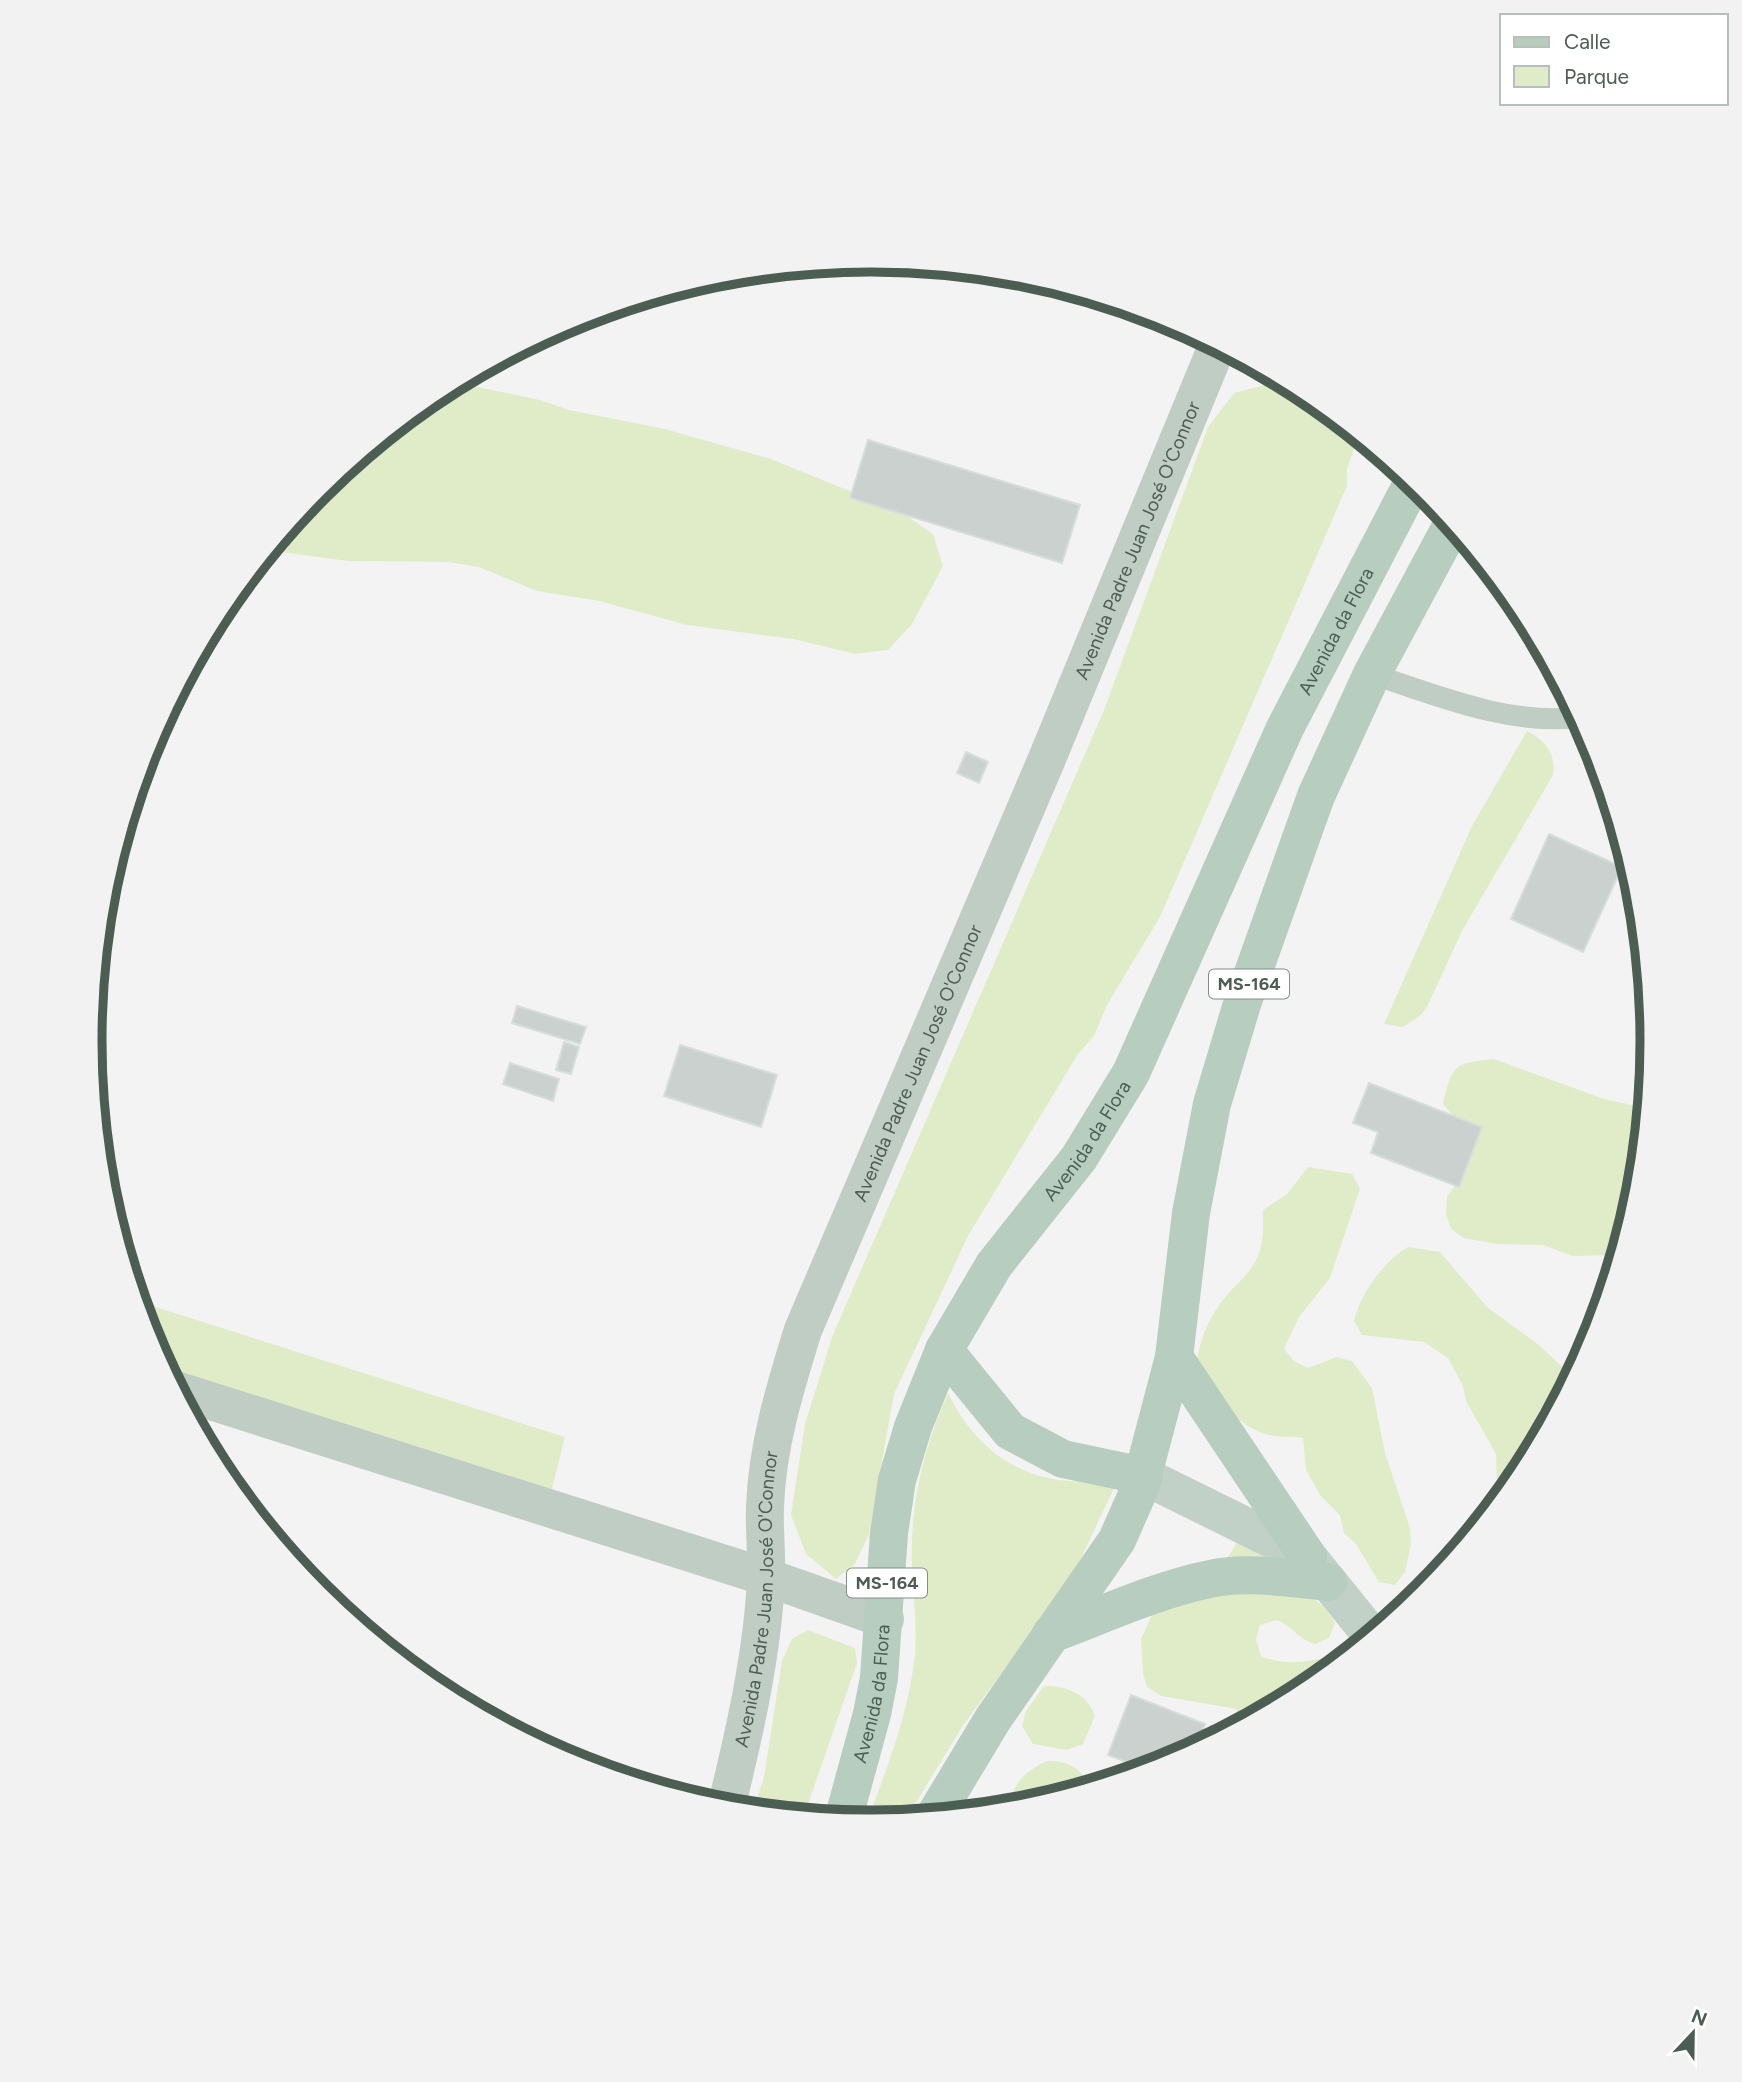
<svg xmlns="http://www.w3.org/2000/svg" width="1742" height="2082" viewBox="0 0 1742 2082" font-family="Figtree,sans-serif">
  <style>
    .green { fill: #e0ecc8 }
    .building { fill: #cad1ce; stroke: #d7dddb; stroke-width: 2 }
    .lines { fill: none; stroke-linecap: round; stroke-linejoin: round }
    .service { stroke: #c0cdc5; stroke-width: 21 }
    .minor { stroke: #c0cdc5; stroke-width: 38 }
    .tertiary { stroke: #c0cdc5; stroke-width: 38 }
    .secondary { stroke: #c1d1c8; stroke-width: 38 }
    .primary { stroke: #b6cdc0; stroke-width: 38 }
    .labels { text-anchor: middle; stroke-width: 7; stroke-linejoin: round; paint-order: stroke }
    .shield { fill: #fff; stroke: #828e87; stroke-width: 2 }
    .shield-label { font-size: 18px; font-weight: bold; fill: #4c5e53 }
    .street-label { font-size: 19px; fill: #4c5e53; stroke: #fff }
    .rim { fill: none; stroke: #4c5e53; stroke-width: 9 }
  </style>
  <rect width="100%" height="100%" fill="#f4f3f4"/>
  <!-- green -->
  <g class="green">
    <path d="M454,382L540,400L569,410L665,429L771,459L901,512L933,534L943,566L912,624L888,650L855,654L793,639L687,625L599,601L537,591L479,567L449,562L348,561L281,552L301,510L319,488L437,391Z"/>
    <path d="M1269,384L1300,399L1302,395L1337,417L1355,446L1347,469V486L1160,917L1107,1005L1094,1036L1078,1054L968,1236L894,1394L869,1534L855,1564L836,1579L806,1554L791,1515L805,1424L832,1337L1104,710L1208,427L1234,393Z"/>
    <path d="M1527,731C1546,740 1556,754 1553,775L1462,931L1427,1007L1420,1016L1403,1027L1384,1024L1472,826Z"/>
    <path d="M1494,1059L1604,1099L1646,1108L1638,1194L1619,1255L1573,1256L1543,1245L1496,1244L1464,1238L1451,1229L1446,1214L1447,1197L1465,1170L1474,1141L1443,1104C1452,1065 1454,1063 1494,1059Z"/>
    <path d="M1308,1167L1352,1174L1360,1189L1330,1278L1299,1317L1284,1349L1294,1361L1308,1368L1337,1357L1352,1361L1372,1388L1385,1453L1410,1528L1411,1543L1405,1572L1395,1585L1379,1582L1356,1544L1344,1533L1340,1515L1320,1495L1306,1470L1303,1438C1292,1436 1281,1438 1270,1435C1236,1428 1217,1395 1196,1370C1198,1342 1208,1318 1226,1296C1237,1283 1250,1274 1257,1258C1264,1243 1263,1227 1263,1210L1287,1194Z"/>
    <path d="M1408,1247L1440,1252L1487,1307L1539,1345L1573,1377L1521,1476L1502,1498L1497,1485L1496,1454L1466,1401L1463,1386L1448,1358L1424,1342L1362,1335L1354,1321C1360,1294 1384,1261 1408,1247Z"/>
    <path d="M137,1301L565,1437L549,1500L164,1369L149,1340Z"/>
    <path d="M948,1393C983,1464 1042,1492 1119,1478L1073,1575L962,1727L906,1819L867,1822C887,1767 909,1713 915,1654C918,1617 910,1579 912,1542C913,1490 927,1441 948,1393Z"/>
    <path d="M1240,1537L1325,1608L1335,1623L1329,1638L1315,1644C1298,1639 1293,1627 1277,1620L1260,1625L1256,1639L1261,1656C1289,1668 1313,1660 1343,1654L1346,1657L1305,1691L1222,1736L1234,1723L1237,1709L1161,1696L1147,1687L1143,1673L1141,1639L1154,1610L1224,1564Z"/>
    <path d="M808,1630L855,1648L857,1663L804,1816L753,1811L764,1777L782,1661L792,1639Z"/>
    <path d="M1044,1686C1068,1686 1086,1693 1095,1716L1083,1744L1067,1750L1033,1744L1022,1726L1026,1711Z"/>
    <path d="M1047,1761C1068,1761 1077,1766 1089,1783L1098,1785L1023,1808L1008,1809C1013,1784 1023,1772 1047,1761Z"/>
  </g>
  <!-- building -->
  <g class="building">
    <path d="M868,440L1080,505L1062,563L850,498Z"/>
    <path d="M966,752L988,762L979,783L957,773Z"/>
    <path d="M1549,834L1622,867L1583,952L1511,919Z"/>
    <path d="M517,1006L586,1027L580,1044L512,1023Z"/>
    <path d="M564,1042L579,1047L571,1074L556,1070Z"/>
    <path d="M680,1045L777,1075L761,1127L664,1096Z"/>
    <path d="M510,1063L559,1079L553,1101L503,1084Z"/>
    <path d="M1369,1083L1482,1127L1459,1187L1371,1153L1378,1132L1353,1123Z"/>
    <path d="M1131,1695L1205,1724L1195,1750L1170,1763L1146,1770L1108,1755Z"/>
  </g>
  <g class="lines">
    <!-- service -->
    <path class="service" d="M1372,674C1435,695 1513,727 1580,717"/>
    <!-- minor -->
    <path class="minor" d="M176,1390L766,1577L885,1619"/>
    <!-- tertiary -->
    <path class="tertiary" id="s1" d="M726,1808C744,1735 763,1652 766,1577C767,1554 764,1530 765,1507C767,1446 785,1388 803,1330L1046,761L1218,344"/>
    <!-- secondary -->
    <path class="secondary" d="M1144,1476L1308,1557L1372,1636"/>
    <!-- primary -->
    <g class="primary">
      <path d="M944,1350L1010,1431L1063,1459L1144,1476"/>
      <path d="M1174,1357L1308,1557"/>
      <path d="M1051,1634C1103,1615 1156,1590 1210,1579C1247,1571 1290,1578 1328,1582"/>
      <path d="M934,1817L993,1719L1117,1540L1139,1490L1174,1357L1191,1213L1212,1104L1242,1004L1316,796L1372,674L1453,523"/>
      <path id="s2" d="M843,1820L872,1714L879,1678L889,1533L897,1480L913,1427L944,1350L994,1265L1079,1158L1131,1073L1285,728L1414,480"/>
    </g>
  </g>
  <g class="labels">
    <!-- shield labels -->
    <g class="shield">
      <rect x="1209" y="969.5" width="80" height="29" rx="5"/>
      <rect x="847" y="1568.5" width="80" height="29" rx="5"/>
    </g>
    <g class="shield-label">
      <text x="1249" y="990">MS-164</text>
      <text x="887" y="1589">MS-164</text>
    </g>
    <!-- street labels -->
    <g class="street-label">
      <text dy="7" stroke="none"><textPath href="#s1" startOffset="1344">Avenida Padre Juan José O'Connor</textPath></text>
      <text dy="7" stroke="none"><textPath href="#s2" startOffset="1306">Avenida da Flora</textPath></text>
      <text dy="7" stroke="none"><textPath href="#s1" startOffset="777">Avenida Padre Juan José O'Connor</textPath></text>
      <text dy="7" stroke="none"><textPath href="#s2" startOffset="738">Avenida da Flora</textPath></text>
      <text dy="7" stroke="none"><textPath href="#s1" startOffset="212">Avenida Padre Juan José O'Connor</textPath></text>
      <text dy="7" stroke="none"><textPath href="#s2" startOffset="130">Avenida da Flora</textPath></text>
    </g>
  </g>
  <!-- crop -->
  <path d="M0 0H1742V2082H0ZM102 1041a769 769 0 1 1 1538 0a769 769 0 1 1-1538 0Z" fill="#f1f2f1" fill-rule="evenodd"/>
  <path class="rim" d="M102 1041a769 769 0 1 1 1538 0a769 769 0 1 1-1538 0Z"/>
  <!-- legend -->
  <rect x="1500" y="14" width="228" height="91" fill="#ffffff" stroke="#b7bfba" stroke-width="2"/>
  <rect x="1514" y="37" width="35" height="10" fill="#b6cdc0" stroke="#b7bfba" stroke-width="2"/>
  <text x="1564" y="49" font-size="21" fill="#4c5e53">Calle</text>
  <rect x="1514" y="66" width="35" height="21" fill="#e0ecc8" stroke="#b7bfba" stroke-width="2"/>
  <text x="1564" y="84" font-size="21" fill="#4c5e53">Parque</text>
  <!-- north arrow -->
  <g transform="translate(1693 2033) rotate(22)" stroke="#ffffff" stroke-width="5" paint-order="stroke">
  <path d="M0-5L12 26L0 18L-12 26Z" fill="#4c5e53"/>
  <text y="-10" font-size="19" font-weight="bold" text-anchor="middle" fill="#4c5e53">N</text>
  </g>
</svg>
